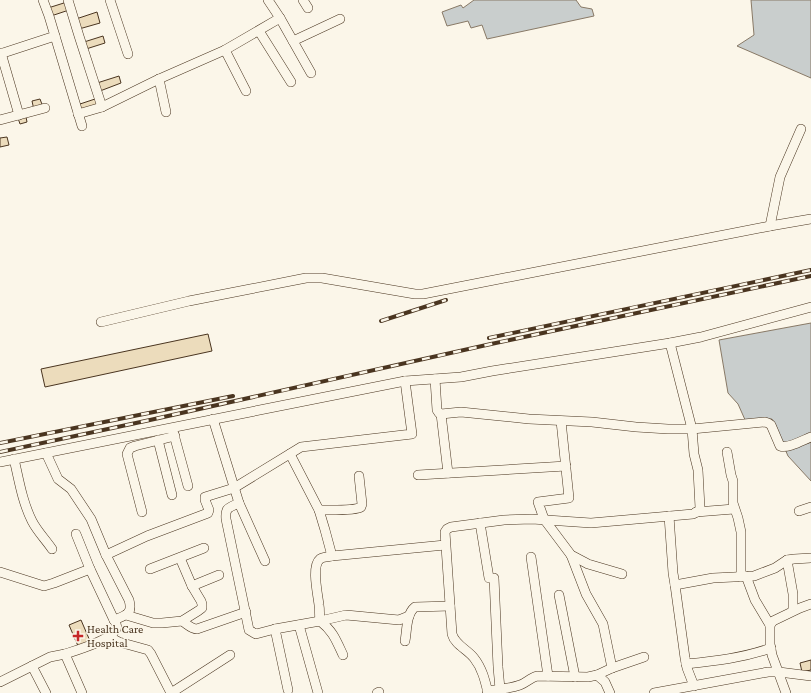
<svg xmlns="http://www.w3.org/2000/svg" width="811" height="693" viewBox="0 0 811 693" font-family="'Crimson Pro',serif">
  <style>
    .water { fill: #c9cecd; stroke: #887966 }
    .building { fill: #ecdcbc; stroke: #4a3520 }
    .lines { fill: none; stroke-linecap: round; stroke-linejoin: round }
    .minor-casing { stroke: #4a3520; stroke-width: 10 }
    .minor { stroke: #fbf6e9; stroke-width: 9 }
    .rail-casing { stroke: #4a3520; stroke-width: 4 }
    .rail { stroke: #fbf6e9; stroke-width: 2.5; stroke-dasharray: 8; stroke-linecap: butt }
    .poi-dot { fill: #c62828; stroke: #fbf6e9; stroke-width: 1.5 }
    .labels { text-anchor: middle; stroke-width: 3; stroke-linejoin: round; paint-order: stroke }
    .poi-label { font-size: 12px; fill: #4a3520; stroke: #fbf6e9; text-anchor: start }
  </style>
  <rect width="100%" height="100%" fill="#fbf6e9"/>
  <!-- water -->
  <g class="water">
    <path d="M474,0H576L581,7L592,9L594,16L487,39L482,25L471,28L468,21L447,26L442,12L461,5L463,8Z"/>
    <path d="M751,0H811V78L737,46L754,35Z"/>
    <path d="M811,323V481L788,456L772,419L746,422L738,404L728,393L719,340Z"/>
  </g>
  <!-- building -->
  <g class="building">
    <path d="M67,2L69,10L51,16L48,8Z"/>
    <path d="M97,12L100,23L79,29L76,19Z"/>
    <path d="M103,36L105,43L86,49L84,42Z"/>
    <path d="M119,76L121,83L100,91L97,83Z"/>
    <path d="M98,98L100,105L79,112L77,105Z"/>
    <path d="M40,99L43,107L34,110L32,101Z"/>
    <path d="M26,117L27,122L20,124L18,118Z"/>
    <path d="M7,137L9,145L0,147V138Z"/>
    <path d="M208,334L212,351L45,387L41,369Z"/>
    <path d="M81,620L90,641L78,646L69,625Z"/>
    <path d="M811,660V670L802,672L800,663Z"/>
  </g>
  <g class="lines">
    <defs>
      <g id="minor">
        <path d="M68,0L79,36L102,107"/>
        <path d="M110,0L128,54"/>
        <path d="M268,0L280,18L311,73"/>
        <path d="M303,0L308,8"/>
        <path d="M259,31L291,82"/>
        <path d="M55,36L82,126"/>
        <path d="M293,41L340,19"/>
        <path d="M225,50L246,91"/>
        <path d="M1,53L19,115"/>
        <path d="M0,54L55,36L49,16L43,0"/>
        <path d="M159,79L166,112"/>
        <path d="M78,114L102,107L159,79L225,50L280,18"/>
        <path d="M0,120L45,108"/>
        <path d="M770,226L780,177L801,129"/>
        <path d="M101,322L189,301L306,278H322L415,294H423L770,226L811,219"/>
        <path d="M435,379L437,410L439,413L441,414L461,412L529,419L592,422L636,427L668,429H692L765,422L768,423L771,425L780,446C788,449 803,440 811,437"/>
        <path d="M441,414L448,473"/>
        <path d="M213,419L239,503L265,561"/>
        <path d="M561,421L569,498L538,502L544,519L571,555L588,564L622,574"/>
        <path d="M173,431L188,486"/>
        <path d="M158,440L172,495"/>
        <path d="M727,452L731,475L733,481V503L738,518L741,532V577"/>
        <path d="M46,453L58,479L71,489L91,519L106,555L129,600C133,614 126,615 114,620C116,623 118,625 116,629C111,640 77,650 65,654"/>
        <path d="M290,454L319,510L325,530L332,556"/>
        <path d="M14,459C19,480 22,501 32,521C37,531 46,540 52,549"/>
        <path d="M0,462L405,381L461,377L492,371L670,343L701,337L811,307"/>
        <path d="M418,475L566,466"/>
        <path d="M239,503C229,508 225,507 226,519L249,630L254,633L256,634L275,629L320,621C333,631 336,640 343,655"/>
        <path d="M319,510C327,510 355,511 361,507C361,506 362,505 362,504L359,476"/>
        <path d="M799,511L811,507"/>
        <path d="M142,512L127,454L130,448L135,446L175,436"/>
        <path d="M696,512L734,509"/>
        <path d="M669,516L673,573L675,585"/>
        <path d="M480,523L489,578"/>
        <path d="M76,534L90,569L114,620"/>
        <path d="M106,555L147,536L208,513L209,510L205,500V497L234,488L301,447L412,434L405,381"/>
        <path d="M571,555L586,594L603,624L612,668"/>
        <path d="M531,557L548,676"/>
        <path d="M787,560L793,594V610"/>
        <path d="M150,569L204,548"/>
        <path d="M0,572L44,586L54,583L90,569"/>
        <path d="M746,576L755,600L770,625"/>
        <path d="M494,578L498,667L500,689"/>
        <path d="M192,586L219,575"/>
        <path d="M559,595L575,677"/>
        <path d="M126,615L153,623H162L182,621L198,611L202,608V604L201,601L192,586L180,558"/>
        <path d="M409,616L399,620L346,615L320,621C319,616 320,610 319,605C318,595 311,566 320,559C322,557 328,557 332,556L445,545"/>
        <path d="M182,621C187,624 191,629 197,629L246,612"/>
        <path d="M299,625L318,693"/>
        <path d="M275,629L288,690"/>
        <path d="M110,635L115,640L119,642L148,650L151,654L171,693"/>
        <path d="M405,641C407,631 406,614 415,607L450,606"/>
        <path d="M686,664C715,661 743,658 771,648"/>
        <path d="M32,666L50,657L65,654L82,693"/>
        <path d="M597,675L605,682L610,693"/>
        <path d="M0,682L32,666L46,693"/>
        <path d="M694,686L687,668L685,658L675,585L713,578L754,576L775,568L787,560L794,559L811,558"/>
        <path d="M487,691C498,689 509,689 520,685C526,683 530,678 537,676L588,677L597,675L612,668L644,657"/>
        <path d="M171,693L230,655"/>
        <path d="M377,693L379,692"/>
        <path d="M488,693C485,680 482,668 474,658C467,649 455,645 452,634L445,532L447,529L451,527L504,520L532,519L591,523L693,514L699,511L700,508L698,470L694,454L692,429L670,343"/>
        <path d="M654,693L768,672H779L811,676"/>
        <path d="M786,693L772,655L770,644V625L773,621L800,608L811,604"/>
      </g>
    </defs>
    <!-- minor casing -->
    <use href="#minor" class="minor-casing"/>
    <!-- minor -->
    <use href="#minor" class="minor"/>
    <defs>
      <g id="rail">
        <path d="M381,321L446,300"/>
        <path d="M489,338L811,270"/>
        <path d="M0,443L233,396"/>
        <path d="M0,452L150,420L491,344L811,276"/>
      </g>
    </defs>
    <!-- rail casing -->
    <use href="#rail" class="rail-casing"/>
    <!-- rail -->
    <use href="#rail" class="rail"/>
  </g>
  <!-- markers -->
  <path class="poi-dot" d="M76 630h4v4h4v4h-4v4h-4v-4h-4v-4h4z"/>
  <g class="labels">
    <!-- poi labels -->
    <g class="poi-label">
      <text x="87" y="633">Health Care<tspan x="87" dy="14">Hospital</tspan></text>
    </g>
  </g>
</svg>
